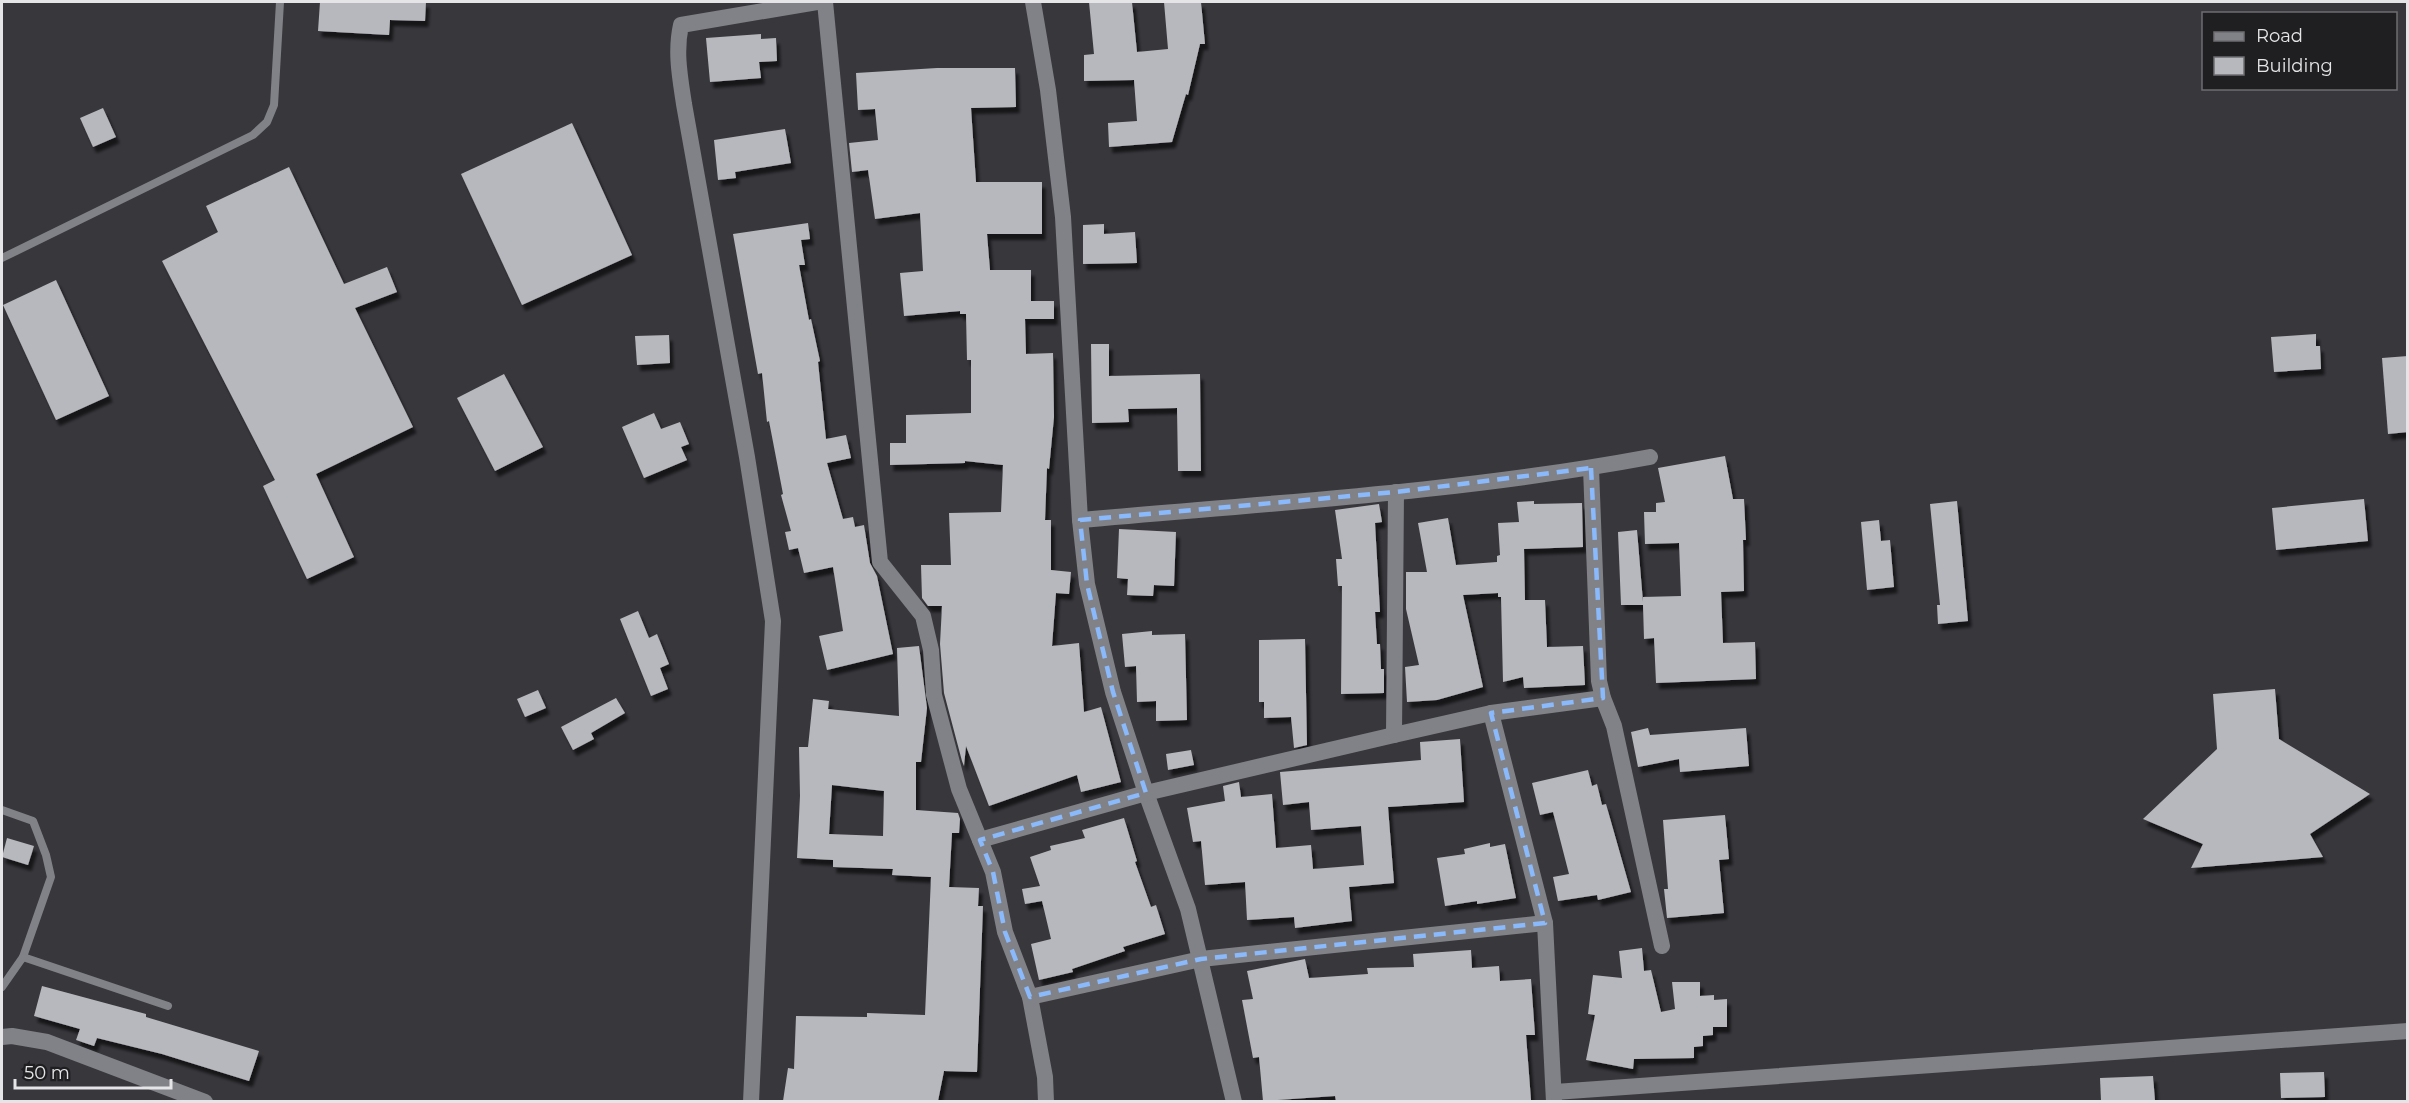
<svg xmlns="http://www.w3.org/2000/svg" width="2409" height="1103" viewBox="0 0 2409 1103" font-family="Montserrat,sans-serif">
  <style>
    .building { fill: #b7b8bd; fill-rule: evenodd; filter: url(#shadow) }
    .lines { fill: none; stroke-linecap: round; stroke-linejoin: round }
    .lane { stroke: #818287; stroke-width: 8 }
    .street { stroke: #818287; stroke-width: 16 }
    .marked { fill: none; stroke: #8abafc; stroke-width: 4.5; stroke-dasharray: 12 8; stroke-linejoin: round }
  </style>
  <defs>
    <filter id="shadow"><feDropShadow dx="3.5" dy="6" stdDeviation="1.5" flood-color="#0009"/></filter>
  </defs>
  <rect width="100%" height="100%" fill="#37373c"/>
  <!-- building -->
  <g class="building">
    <path d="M320,2H426L425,21L390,20L389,35L318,31Z"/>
    <path d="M1089,2H1132L1137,52L1168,49L1164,2H1201L1205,44H1200L1188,95L1186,94L1172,142L1109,147L1108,123L1137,121L1134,80L1084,81V55L1094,54Z"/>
    <path d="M761,34V39L776,38L777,61L759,62L761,78L710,82L706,38Z"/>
    <path d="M937,68H1015L1016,107L971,108L976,182H1042V234H987L990,270H1031V301H1054V319H1025L1026,354L1053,353L1054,417L1049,469L1047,468L1045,520H1051V570L1071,572L1069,594L1056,593L1052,646L1079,643L1084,712L1101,707L1121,782L1081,792L1077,775L989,806L966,746L964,766L962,761L944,693L940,644L942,606H928L922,598L921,565H951L949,513L1001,512L1003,465L965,461V463L890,465V443H906V415L971,413V360H967L966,314H960V311L904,316L900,273L923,271L920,213L875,219L868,170L852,172L849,143L878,140L875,109L858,110L856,73Z"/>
    <path d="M103,108L116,137L93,147L80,118Z"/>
    <path d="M572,123L632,255L522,305L461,174Z"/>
    <path d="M785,129L791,163L735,172L736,178L718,180L714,140Z"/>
    <path d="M289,167L344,284L387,267L397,292L355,308L413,427L316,474L354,557L307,579L263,486L275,480L162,261L218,232L206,206Z"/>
    <path d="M808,223L810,239L801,240L805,265H799L809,320L811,319L820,361L818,362L826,439L846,435L851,458L827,463L843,519L853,517L855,527L864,525L870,563L877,576L893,654L827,670L819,636L843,631L833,567L804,573L798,548L789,550L785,532L791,531L781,495L783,494L769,421L767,422L762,373L758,374L733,234Z"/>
    <path d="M1104,224V234L1135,232L1137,263L1083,264V225Z"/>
    <path d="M56,280L109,396L56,420L3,305Z"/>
    <path d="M2316,334V346H2320L2321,369L2274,372L2271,337Z"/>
    <path d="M669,335L670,363L637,365L635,336Z"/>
    <path d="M1091,344H1109V376L1200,374L1201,471H1178L1177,408L1128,409L1129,422L1092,423Z"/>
    <path d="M2408,356V432L2388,434L2382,358Z"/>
    <path d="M504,374L543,447L495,471L457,398Z"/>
    <path d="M654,413L661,429L680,422L689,444L681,447L687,460L644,478L622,427Z"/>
    <path d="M1725,456L1733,499H1744L1746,540H1743L1744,591L1721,592L1723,643L1755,642L1756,679L1656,683L1654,638L1644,639L1643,605H1621L1618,532L1637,530L1643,602V597L1681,596L1679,543L1645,544L1644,512H1656V503L1665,502L1658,468Z"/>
    <path d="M2364,499L2368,541L2276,550L2272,508Z"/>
    <path d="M1534,501V504L1582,503L1583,547L1524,549L1525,600H1545L1547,647L1583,646L1585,685L1524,688L1523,677L1503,682L1501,597H1498V593L1463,595L1483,687L1437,700L1407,702L1405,667L1419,665L1406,609V572H1427L1418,523L1448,518L1456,565L1497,562V556L1500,555L1498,523L1519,522L1517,502Z"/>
    <path d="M1957,501L1968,621L1938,624L1937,605H1940L1930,504Z"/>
    <path d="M1379,504L1382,522L1375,523L1380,612H1375L1377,644H1380L1381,669H1384V693L1341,694L1342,586H1338L1336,559H1342L1335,510Z"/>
    <path d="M1879,520L1881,541L1890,540L1894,587L1867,590L1861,522Z"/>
    <path d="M1119,529L1176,532L1174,586L1154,585L1153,596L1127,595L1128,579L1117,578Z"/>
    <path d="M638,611L649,638L657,634L669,664L660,668L668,689L651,696L620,619Z"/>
    <path d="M1152,631V635L1185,634L1187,720L1156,721V701L1137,702L1136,666L1125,667L1122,634Z"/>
    <path d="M1305,639L1307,745L1294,748L1291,717L1264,718V702H1259V640Z"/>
    <path d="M919,646L927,708L921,762H916V810L958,813L960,819L959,833H952L949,887L979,888L978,906H983L977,1072L944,1071L938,1101H783L788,1068L794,1069L796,1016L867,1017V1013L925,1015L931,877L892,875L893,869L833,867V860L797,858L800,796L799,747H808L813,699L829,701L828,709L899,716L897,648ZM832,785L884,791L883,836L829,834Z"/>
    <path d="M2275,689L2279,739L2370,794L2310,834L2323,857L2191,868L2203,844L2143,819L2217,749L2213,694Z"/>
    <path d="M538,690L546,708L525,717L517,699Z"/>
    <path d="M616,698L625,713L591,733L594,739L573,750L561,727Z"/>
    <path d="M1648,728L1650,735L1746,728L1749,766L1680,772L1679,759L1638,767L1631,732Z"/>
    <path d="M1460,739L1464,802L1388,807L1394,883L1349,887L1352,921L1295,928L1294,917L1247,920L1245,882L1205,885L1201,841L1193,842L1187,808L1225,801L1223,786L1239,782L1241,797L1272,794L1276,848L1311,845L1313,869L1364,865L1361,826L1311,830L1309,802L1283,805L1280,772L1421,760L1420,742Z"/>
    <path d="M1191,750L1194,765L1168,770L1166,754Z"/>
    <path d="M1588,770L1592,786L1597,784L1602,805L1606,804L1631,892L1598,900L1597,895L1558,901L1553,877L1569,874L1553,812L1540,815L1532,783Z"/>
    <path d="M1725,815L1729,859L1719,860L1724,913L1667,918L1664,889H1668L1663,820Z"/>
    <path d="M1124,818L1137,861L1135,862L1151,907L1156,905L1165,934L1123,947L1125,951L1072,969L1073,972L1039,980L1031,944L1051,939L1042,901L1025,904L1022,889L1040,886L1030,857L1051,850L1050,846L1085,838L1082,830Z"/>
    <path d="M7,838L34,846L28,865L2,857Z"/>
    <path d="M1490,843V847L1505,844L1516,898L1477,904V901L1445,906L1437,858L1465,854L1464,849Z"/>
    <path d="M1642,948L1644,971L1651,970L1661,1012L1675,1009L1672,982H1700V996L1714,995V1000L1727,999V1027H1713V1035L1703,1036V1046L1694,1047V1058L1634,1059L1633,1069L1586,1060L1595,1015L1588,1014L1593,975L1622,978L1619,951Z"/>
    <path d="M1471,950L1472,968L1499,966L1500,981L1531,979L1535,1035H1526L1531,1100L1336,1101L1335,1096L1263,1101L1259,1057L1253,1058L1242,1000L1253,999L1247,971L1305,959L1309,978L1368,974L1367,968L1414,967L1413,954Z"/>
    <path d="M42,986L146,1014V1017L259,1051L249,1081L162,1054L97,1038L94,1046L76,1040L80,1029L34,1016Z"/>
    <path d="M2324,1072L2325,1097L2281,1098L2280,1073Z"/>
    <path d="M2153,1076L2155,1101H2101L2100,1078Z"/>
  </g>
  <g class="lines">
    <!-- lane -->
    <g class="lane">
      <path d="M2,258L253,135L267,122L274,105L280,2"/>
      <path d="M2,810L33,821L46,855L51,877L23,957L168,1006"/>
      <path d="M2,987L23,957"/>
    </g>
    <!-- street -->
    <g class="street">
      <path d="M825,2L880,562L923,616L931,650L934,695L959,789L993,872L1005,932L1030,997L1045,1077L1046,1102"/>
      <path d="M1033,2L1048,90L1063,217L1080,520L1087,584L1113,692L1146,793L1188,909L1234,1102"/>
      <path d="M1591,468L1599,681L1603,698L1614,726L1662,946"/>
      <path d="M1080,520C1270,503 1462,492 1650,457"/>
      <path d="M1491,713L1545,923L1554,1102"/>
      <path d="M1394,735L1396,492"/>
      <path d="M980,840L1146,793L1394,735L1491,713L1603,698"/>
      <path d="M1030,997L1201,959L1545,923"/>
      <path d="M2,1037L12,1036L47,1042L205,1102"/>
      <path d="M1555,1092L2408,1031"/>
      <path d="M751,1102L773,621L747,457L684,104C680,77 675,52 681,25L817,2"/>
    </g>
  </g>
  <!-- marked area -->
  <path class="marked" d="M1591,468L1603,698L1491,713L1545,923L1201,959L1030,997L1005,932L993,872L980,840L1146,793L1113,692L1087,584L1080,520L1396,492Z"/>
  <!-- border -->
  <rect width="2409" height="1103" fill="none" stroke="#e5e5e8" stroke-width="6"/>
  <!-- legend -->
  <rect x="2202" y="12" width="195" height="78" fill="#1f1f21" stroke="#6e6e71" stroke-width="1.5"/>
  <rect x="2214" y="32" width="30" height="9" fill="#818287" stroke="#6e6e71" stroke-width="1.5"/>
  <text x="2256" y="42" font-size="18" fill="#e5e5e8">Road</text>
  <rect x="2214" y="57" width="30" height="18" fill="#b7b8bd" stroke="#6e6e71" stroke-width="1.5"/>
  <text x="2256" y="72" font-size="18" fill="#e5e5e8">Building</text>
  <!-- scale -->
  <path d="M15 1079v9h156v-9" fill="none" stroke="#e5e5e8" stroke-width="3"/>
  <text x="24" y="1079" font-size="18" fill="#e5e5e8" stroke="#1f1f21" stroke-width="4.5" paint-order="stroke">50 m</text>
</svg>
